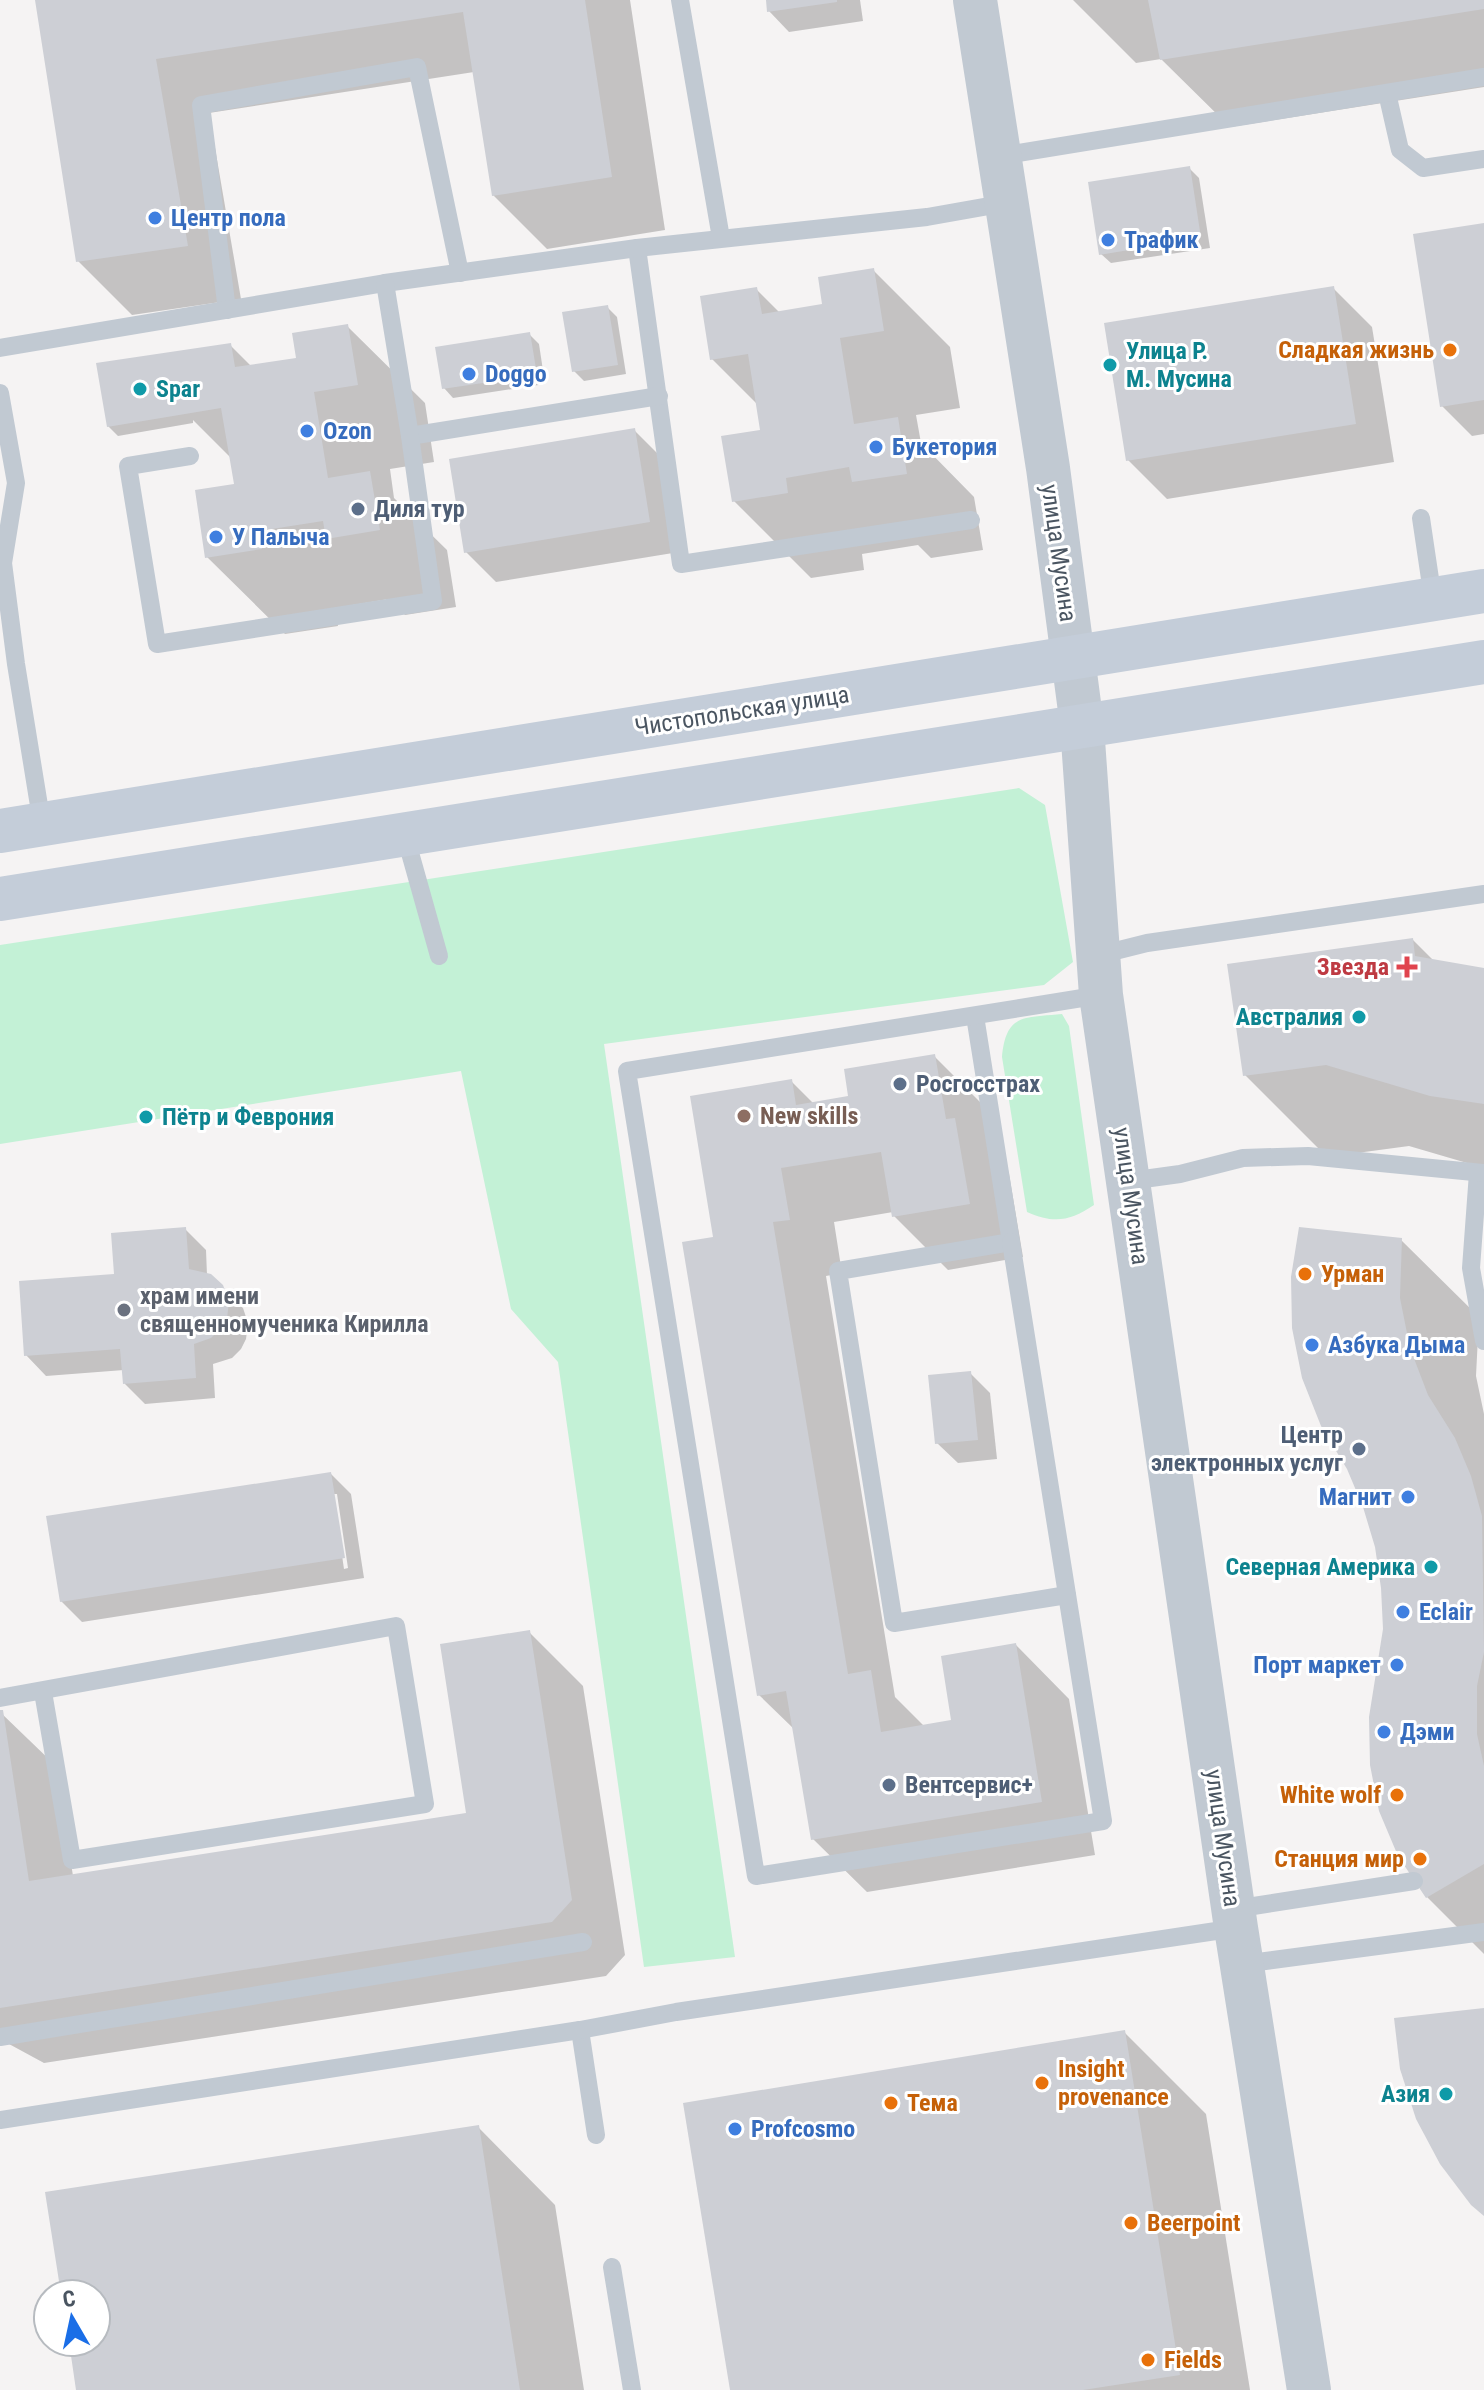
<svg xmlns="http://www.w3.org/2000/svg" width="1484" height="2390" viewBox="0 0 1484 2390" font-family="'Roboto Condensed',sans-serif">
  <style>
    .green { fill: #c3f1d6 }
    .shadow { fill: #0003; fill-rule: evenodd }
    .building { fill: #cdcfd5 }
    .lines { fill: none; stroke-linecap: round; stroke-linejoin: round }
    .service { stroke: #c1c9d2; stroke-width: 18 }
    .tertiary { stroke: #c1c9d2; stroke-width: 44 }
    .secondary { stroke: #c4cdd9; stroke-width: 44 }
    .shop-dot { fill: #3f7fe0; stroke: #fff; stroke-width: 3 }
    .food-dot { fill: #e8710a; stroke: #fff; stroke-width: 3 }
    .culture-dot { fill: #0f9aa8; stroke: #fff; stroke-width: 3 }
    .service-dot { fill: #5c6f8a; stroke: #fff; stroke-width: 3 }
    .health-dot { fill: #e0444e; stroke: #fff; stroke-width: 3 }
    .education-dot { fill: #8d6e63; stroke: #fff; stroke-width: 3 }
    .worship-dot { fill: #6b7280; stroke: #fff; stroke-width: 3 }
    .labels { text-anchor: middle; stroke-width: 6; stroke-linejoin: round; paint-order: stroke }
    .shop-label { font-size: 24px; font-weight: bold; fill: #366cbe; stroke: #fff; text-anchor: start }
    .food-label { font-size: 24px; font-weight: bold; fill: #c56008; stroke: #fff; text-anchor: start }
    .culture-label { font-size: 24px; font-weight: bold; fill: #0d838f; stroke: #fff; text-anchor: start }
    .service-label { font-size: 24px; font-weight: bold; fill: #4e5e75; stroke: #fff; text-anchor: start }
    .street-label { font-size: 24px; fill: #4a5561; stroke: #fff }
    .health-label { font-size: 24px; font-weight: bold; fill: #be3a42; stroke: #fff; text-anchor: end }
    .education-label { font-size: 24px; font-weight: bold; fill: #785e54; stroke: #fff; text-anchor: start }
    .worship-label { font-size: 24px; font-weight: bold; fill: #5b616d; stroke: #fff; text-anchor: start }
  </style>
  <rect width="100%" height="100%" fill="#f5f3f3"/>
  <!-- green -->
  <g class="green">
    <path d="M1019,788L1045,805L1073,962L1044,985L604,1044L735,1957L644,1967L558,1362L511,1309L461,1071L0,1144V945Z"/>
    <path d="M1062,1014L1069,1026L1094,1205C1070,1221 1054,1224 1027,1212L1002,1057C1006,1013 1024,1018 1062,1014Z"/>
  </g>
  <!-- shadow -->
  <g class="shadow">
    <path d="M37,0H630L665,230L547,249L493,195L474,72L209,113L241,299L132,315L78,261Z"/>
    <path d="M768,0H860L863,21L789,32L769,11Z"/>
    <path d="M1073,0H1484V87L1230,127L1161,59L1136,63Z"/>
    <path d="M1189,168L1199,178L1210,248L1111,263L1101,254Z"/>
    <path d="M1484,225V434L1472,436L1442,406Z"/>
    <path d="M873,270L950,347L960,408L916,415L921,443L974,497L983,550L931,558L918,545L862,554L864,570L811,578L734,501L762,432L758,405L712,359L756,289L780,313L825,306Z"/>
    <path d="M1333,288L1372,327L1394,462L1167,499L1128,460Z"/>
    <path d="M607,307L617,317L626,374L584,381L574,371Z"/>
    <path d="M347,326L425,403L434,462L390,469L394,498L447,550L456,607L405,615L389,599L335,608L338,626L285,634L207,557L236,486L231,458L193,420V423L118,436L108,426L230,345L252,367L298,360Z"/>
    <path d="M530,335L539,344L545,384L453,398L444,388Z"/>
    <path d="M634,430L664,460L679,552L496,582L466,552Z"/>
    <path d="M1413,940L1434,961L1484,970V1168L1409,1146L1327,1157L1245,1075Z"/>
    <path d="M934,1056L988,1110L1009,1174L1023,1257L948,1270L894,1216L893,1212L834,1222L842,1273L826,1276L895,1697L925,1727L954,1722L1016,1645L1069,1699L1095,1855L867,1892L813,1839L795,1730L759,1695L716,1238L791,1081L814,1104L851,1098Z"/>
    <path d="M185,1229L206,1250L207,1275L243,1308L248,1323L246,1339L241,1349L232,1358L213,1364L215,1398L145,1404L125,1384L124,1370L46,1376L26,1355L116,1276Z"/>
    <path d="M1401,1240L1479,1317L1476,1376L1484,1414V1954L1427,1897L1385,1629Z"/>
    <path d="M970,1373L990,1393L997,1459L958,1463L937,1443Z"/>
    <path d="M331,1474L351,1494L364,1578L82,1622L61,1601ZM333,1494H337L348,1568L344,1569Z"/>
    <path d="M529,1632L583,1686L625,1955L606,1976L44,2063L9,2044L0,2035V1712L56,1766L73,1876L468,1815Z"/>
    <path d="M1124,2032L1206,2114L1250,2390H732Z"/>
    <path d="M478,2127L555,2205L584,2390H78L71,2342H96V2294H63Z"/>
  </g>
  <!-- building -->
  <g class="building">
    <path d="M35,0H585L612,177L492,196L463,12L156,59L188,246L76,262Z"/>
    <path d="M766,0H837V2L767,12Z"/>
    <path d="M1148,0H1484V9L1160,60Z"/>
    <path d="M1190,166L1201,238L1099,255L1088,182Z"/>
    <path d="M1484,223V400L1440,407L1413,234Z"/>
    <path d="M874,268L884,331L840,338L854,424L898,417L907,474L852,482L849,467L786,478L788,493L732,502L721,436L760,430L748,354L710,360L700,296L757,287L762,314L822,304L818,277Z"/>
    <path d="M1334,286L1356,424L1126,461L1104,323Z"/>
    <path d="M608,305L618,365L572,372L562,312Z"/>
    <path d="M348,324L358,385L314,392L328,478L370,471L380,530L326,539L323,521L259,531L262,549L205,558L195,490L234,484L221,408L107,427L96,363L231,343L235,367L296,358L292,333Z"/>
    <path d="M530,332L537,375L442,389L435,347Z"/>
    <path d="M635,428L650,522L464,553L449,459Z"/>
    <path d="M1413,938L1415,956L1484,968V1104L1430,1096L1326,1065L1243,1076L1227,964Z"/>
    <path d="M935,1054L946,1119L955,1118L970,1204L892,1217L881,1152L781,1168L790,1220L773,1222L848,1674L871,1670L881,1732L951,1720L941,1656L1016,1643L1042,1802L811,1840L786,1691L757,1696L682,1242L713,1237L690,1096L792,1079L796,1105L848,1096L844,1069Z"/>
    <path d="M186,1227L189,1269L211,1274L223,1285L229,1301L227,1319L221,1328L211,1338L194,1344L196,1378L123,1384L120,1349L24,1356L19,1281L114,1274L111,1233Z"/>
    <path d="M1299,1227L1402,1238L1400,1298L1410,1348L1428,1395L1455,1438L1471,1476L1482,1516L1484,1652L1477,1686V1734L1484,1766V1864L1426,1898L1398,1856L1379,1811L1370,1765L1369,1717L1383,1629L1381,1588L1375,1547L1363,1507L1347,1469L1321,1426L1302,1378L1292,1328L1291,1277Z"/>
    <path d="M971,1371L978,1440L935,1444L928,1375Z"/>
    <path d="M331,1472L345,1558L60,1602L46,1516Z"/>
    <path d="M530,1630L572,1900L552,1922L0,2008V1710H3L29,1881L466,1813L440,1644Z"/>
    <path d="M1484,2008V2216L1471,2205L1440,2164L1416,2119L1400,2069L1394,2018Z"/>
    <path d="M1125,2030L1180,2375L1083,2390H730L683,2103Z"/>
    <path d="M479,2125L520,2390H76L69,2342H96V2294H61L45,2192Z"/>
  </g>
  <g class="lines">
    <!-- service -->
    <g class="service">
      <path d="M680,0L721,238"/>
      <path d="M1387,93L1400,150L1423,168L1484,159"/>
      <path d="M1000,156L1484,77"/>
      <path d="M637,248L681,564L971,520"/>
      <path d="M227,310L201,105L417,67L460,273"/>
      <path d="M0,348L385,283L637,248L927,217L1006,203"/>
      <path d="M0,393L16,483L3,563L16,664L42,824"/>
      <path d="M410,436L659,396"/>
      <path d="M190,456L128,466L157,644L433,601L410,436L385,283"/>
      <path d="M1421,518L1433,599"/>
      <path d="M405,835L439,956"/>
      <path d="M1099,955L1147,943L1484,894"/>
      <path d="M975,1016L1011,1242L838,1271L894,1623L1067,1595"/>
      <path d="M1478,1173L1471,1268L1484,1341"/>
      <path d="M1129,1181L1180,1174L1243,1158L1308,1156L1484,1173"/>
      <path d="M1011,1242L1103,1821L756,1876L627,1071L1101,995"/>
      <path d="M0,1698L396,1626L425,1804L72,1860L43,1692"/>
      <path d="M1234,1909L1414,1881"/>
      <path d="M1243,1964L1484,1932"/>
      <path d="M580,2030L596,2135"/>
      <path d="M0,2037L583,1942"/>
      <path d="M0,2120L580,2030L676,2012L1236,1928"/>
      <path d="M612,2267L632,2390"/>
    </g>
    <!-- tertiary -->
    <path class="tertiary" d="M975,0L1048,468L1082,726L1101,995L1236,1928L1309,2390"/>
    <!-- secondary -->
    <g class="secondary">
      <path d="M0,831L1484,591"/>
      <path d="M0,899L1484,662"/>
    </g>
  </g>
  <!-- markers -->
  <g class="shop-dot">
    <circle cx="155" cy="218" r="8"/>
    <circle cx="1108" cy="240" r="8"/>
    <circle cx="469" cy="374" r="8"/>
    <circle cx="307" cy="431" r="8"/>
    <circle cx="876" cy="447" r="8"/>
    <circle cx="216" cy="537" r="8"/>
    <circle cx="1312" cy="1345" r="8"/>
    <circle cx="1408" cy="1497" r="8"/>
    <circle cx="1403" cy="1612" r="8"/>
    <circle cx="1397" cy="1665" r="8"/>
    <circle cx="1384" cy="1732" r="8"/>
    <circle cx="735" cy="2129" r="8"/>
  </g>
  <g class="food-dot">
    <circle cx="1450" cy="350" r="8"/>
    <circle cx="1305" cy="1274" r="8"/>
    <circle cx="1397" cy="1795" r="8"/>
    <circle cx="1420" cy="1859" r="8"/>
    <circle cx="1042" cy="2083" r="8"/>
    <circle cx="891" cy="2103" r="8"/>
    <circle cx="1131" cy="2223" r="8"/>
    <circle cx="1148" cy="2360" r="8"/>
  </g>
  <g class="culture-dot">
    <circle cx="1110" cy="365" r="8"/>
    <circle cx="140" cy="389" r="8"/>
    <circle cx="1359" cy="1017" r="8"/>
    <circle cx="146" cy="1117" r="8"/>
    <circle cx="1431" cy="1567" r="8"/>
    <circle cx="1446" cy="2094" r="8"/>
  </g>
  <g class="service-dot">
    <circle cx="358" cy="509" r="8"/>
    <circle cx="900" cy="1084" r="8"/>
    <circle cx="1359" cy="1449" r="8"/>
    <circle cx="889" cy="1785" r="8"/>
  </g>
  <path class="health-dot" d="M1403 955h8v8h8v8h-8v8h-8v-8h-8v-8h8z"/>
  <circle class="education-dot" cx="744" cy="1116" r="8"/>
  <circle class="worship-dot" cx="124" cy="1310" r="8"/>
  <g class="labels">
    <!-- shop labels -->
    <g class="shop-label">
      <text x="171" y="226">Центр пола</text>
      <text x="1124" y="248">Трафик</text>
      <text x="485" y="382">Doggo</text>
      <text x="323" y="439">Ozon</text>
      <text x="892" y="455">Букетория</text>
      <text x="232" y="545">У Палыча</text>
      <text x="1328" y="1353">Азбука Дыма</text>
      <text x="1392" y="1505" text-anchor="end">Магнит</text>
      <text x="1419" y="1620">Eclair</text>
      <text x="1381" y="1673" text-anchor="end">Порт маркет</text>
      <text x="1400" y="1740">Дэми</text>
      <text x="751" y="2137">Profcosmo</text>
    </g>
    <!-- food labels -->
    <g class="food-label">
      <text x="1434" y="358" text-anchor="end">Сладкая жизнь</text>
      <text x="1321" y="1282">Урман</text>
      <text x="1381" y="1803" text-anchor="end">White wolf</text>
      <text x="1404" y="1867" text-anchor="end">Станция мир</text>
      <text x="1058" y="2077">Insight<tspan x="1058" dy="28">provenance</tspan></text>
      <text x="907" y="2111">Тема</text>
      <text x="1147" y="2231">Beerpoint</text>
      <text x="1164" y="2368">Fields</text>
    </g>
    <!-- culture labels -->
    <g class="culture-label">
      <text x="1126" y="359">Улица Р.<tspan x="1126" dy="28">М. Мусина</tspan></text>
      <text x="156" y="397">Spar</text>
      <text x="1343" y="1025" text-anchor="end">Австралия</text>
      <text x="162" y="1125">Пётр и Феврония</text>
      <text x="1415" y="1575" text-anchor="end">Северная Америка</text>
      <text x="1430" y="2102" text-anchor="end">Азия</text>
    </g>
    <!-- service labels -->
    <g class="service-label">
      <text x="374" y="517">Диля тур</text>
      <text x="916" y="1092">Росгосстрах</text>
      <text x="1343" y="1443" text-anchor="end">Центр<tspan x="1343" dy="28">электронных услуг</tspan></text>
      <text x="905" y="1793">Вентсервис+</text>
    </g>
    <!-- street labels -->
    <g class="street-label">
      <text transform="translate(1059 553) rotate(82)" y="8">улица Мусина</text>
      <text transform="translate(742 711) rotate(-9)" y="8">Чистопольская улица</text>
      <text transform="translate(1131 1196) rotate(82)" y="8">улица Мусина</text>
      <text transform="translate(1223 1838) rotate(82)" y="8">улица Мусина</text>
    </g>
    <!-- health labels -->
    <g class="health-label">
      <text x="1389" y="975">Звезда</text>
    </g>
    <!-- education labels -->
    <g class="education-label">
      <text x="760" y="1124">New skills</text>
    </g>
    <!-- worship labels -->
    <g class="worship-label">
      <text x="140" y="1304">храм имени<tspan x="140" dy="28">священномученика Кирилла</tspan></text>
    </g>
  </g>
  <!-- north arrow -->
  <g transform="translate(72 2318) rotate(351)"><circle r="38" fill="#ffffff" stroke="#b7bbc0" stroke-width="2"/>
  <path d="M0-6L14 30L0 20L-14 30Z" fill="#1a6ee7"/>
  <text y="-12" font-size="22" font-weight="bold" text-anchor="middle" fill="#4a5561">С</text>
  </g>
</svg>
